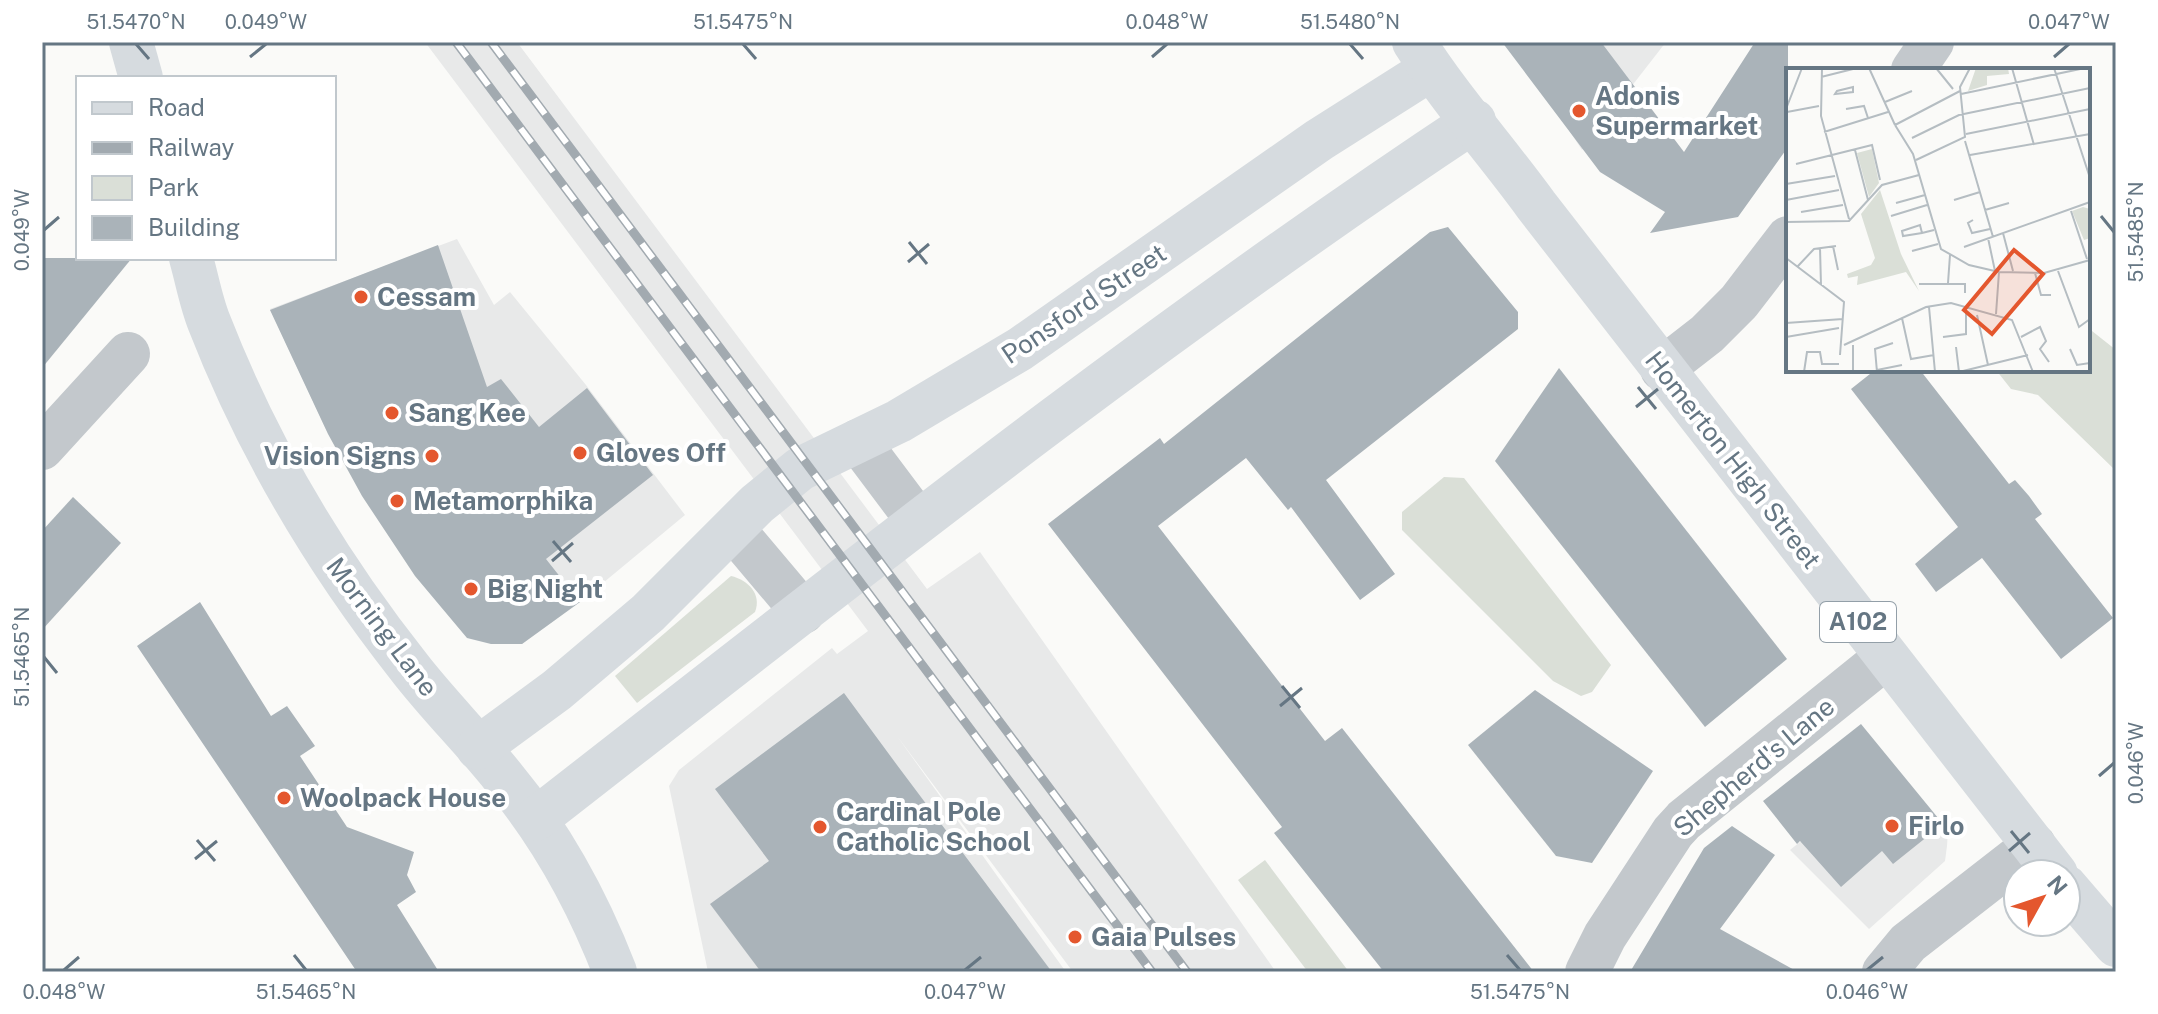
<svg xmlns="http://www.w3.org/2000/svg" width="2158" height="1014" viewBox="0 0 2158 1014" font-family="'Public Sans',sans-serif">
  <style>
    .built { fill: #e8e9e9 }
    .green { fill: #dadfd7 }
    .building { fill: #aab3b9 }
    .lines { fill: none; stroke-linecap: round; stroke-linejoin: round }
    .minor { stroke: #c3c8cc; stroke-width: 44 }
    .tertiary { stroke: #c3c8cc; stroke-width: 44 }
    .secondary { stroke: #d6dbdf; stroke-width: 44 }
    .trunk { stroke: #d6dbdf; stroke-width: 44 }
    .rail-casing { stroke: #a2aab0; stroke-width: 9 }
    .rail { stroke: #fff; stroke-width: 6; stroke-dasharray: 18; stroke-linecap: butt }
    .ticks { fill: none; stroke: #657683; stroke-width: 3 }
    .poi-dot { fill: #e4572e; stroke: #fff; stroke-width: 3 }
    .labels { text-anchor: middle; stroke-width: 8; stroke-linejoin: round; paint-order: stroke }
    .shield { fill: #fff; stroke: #939fa8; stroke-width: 2 }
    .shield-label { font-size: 24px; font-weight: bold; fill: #657683 }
    .poi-label { font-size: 26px; font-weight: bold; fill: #657683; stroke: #fff; text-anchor: start }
    .street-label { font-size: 26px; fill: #657683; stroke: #fff }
    .inset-road { fill: none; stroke: #b5bdc2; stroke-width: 2 }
    .view { fill: #e4572e; fill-opacity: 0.15; stroke: #e4572e; stroke-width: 4 }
    .inset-edge { fill: none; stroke: #657683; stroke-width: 4 }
    .neatline { fill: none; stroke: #657683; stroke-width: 3 }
    .ticks-label { font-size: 20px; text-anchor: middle; fill: #657683 }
  </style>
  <rect width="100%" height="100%" fill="#fafaf8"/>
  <!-- built -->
  <g class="built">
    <path d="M425,42H517L927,589L980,552L1276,972H1073L897,736L1066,972H708L669,786L679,770L832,648L837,654L868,631Z"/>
    <path d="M1511,42H1666L1582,150Z"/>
    <path d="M457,239L494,305L510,292L586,385L685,515L580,602L522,644H491L352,476L324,425L270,309Z"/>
    <path d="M1894,767L1948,831L1947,846L1945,861L1869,929L1790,850Z"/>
  </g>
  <!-- green -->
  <g class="green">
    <path d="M2092,331L2116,350V471L2038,395L2011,389L1996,370H2088V336Z"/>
    <path d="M1444,477L1464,478L1611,665L1592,692L1581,696L1553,681L1402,530V512Z"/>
    <path d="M731,576C748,580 762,594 755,612L637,703L615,676Z"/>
    <path d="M1265,860L1349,972H1308L1238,880Z"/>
  </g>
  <!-- building -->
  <g class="building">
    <path d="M1502,42H1601L1684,152L1755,42H1788V147L1738,217L1650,233L1665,212L1600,172Z"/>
    <path d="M1448,227L1518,312V329L1326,480L1395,574L1360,600L1291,507L1288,510L1246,458L1158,526L1325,741L1342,728L1534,972H1384L1274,833L1282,827L1048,524L1160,438L1164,444L1430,232Z"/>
    <path d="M438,245L487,387L501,379L539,427L587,388L653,475L546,559L580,602L522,644H491L467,638L415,576L362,496L328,434L270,310Z"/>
    <path d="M42,258H132L42,368Z"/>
    <path d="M1559,368L1787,659L1705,727L1495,461Z"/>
    <path d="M1875,370H1920L2009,484L2015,480L2029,496L2042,514L2035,519L2113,618L2061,659L1982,558L1936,592L1915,564L1958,527L1851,389Z"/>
    <path d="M73,497L121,543L42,630V531Z"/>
    <path d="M200,602L271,716L287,706L315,746L300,756L347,827L414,852L407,875L416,892L397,905L439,972H357L137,646Z"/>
    <path d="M1535,690L1653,771L1592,863L1556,856L1468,745Z"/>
    <path d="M844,693L897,765L1052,972H761L710,904L769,861L715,789Z"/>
    <path d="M1861,724L1943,824L1893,864L1882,851L1841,887L1800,841L1797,844L1763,801Z"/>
    <path d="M1732,826L1775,855L1720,929L1798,972H1630L1704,848Z"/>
  </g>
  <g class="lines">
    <!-- minor -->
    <g class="minor">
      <path d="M1913,70L1932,42"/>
      <path d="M1662,369L1707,334L1739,302L1788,238"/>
      <path d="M42,448L128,354"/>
      <path d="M733,529L803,612"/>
      <path d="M1587,972L1605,936L1673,832L1684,820L1885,658"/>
      <path d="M1884,972L1908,943L2034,845"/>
    </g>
    <!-- tertiary -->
    <path class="tertiary" d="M858,441L918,521"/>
    <!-- secondary -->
    <g class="secondary">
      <path d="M131,42L141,78"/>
      <path d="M191,258C197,279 201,302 209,322C258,448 326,562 409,667C439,706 474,740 504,778C552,836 588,902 615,972"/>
      <path d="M478,748L557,690L648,613L757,504L800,469L899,421L1020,349L1319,140L1431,69"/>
      <path d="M536,819C843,580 1149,336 1474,121"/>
    </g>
    <!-- trunk -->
    <g class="trunk">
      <path d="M1414,42C1450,99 1496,150 1536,205L2056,874"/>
      <path d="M2066,887L2116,945"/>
    </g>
    <defs>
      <g id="rail">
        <path d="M456,42L1152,972"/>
        <path d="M491,42L1187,972"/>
      </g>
    </defs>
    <!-- rail casing -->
    <use href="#rail" class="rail-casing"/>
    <!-- rail -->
    <use href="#rail" class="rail"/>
  </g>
  <!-- ticks -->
  <path class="ticks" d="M136,44L149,59M743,44L756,59M1350,44L1363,59M250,57L266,44M1152,57L1167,44M2054,57L2069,44M2101,216L2114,232M44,230L59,217M909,242L927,264M908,262L929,244M1638,387L1656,409M1636,407L1658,389M553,541L571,562M552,561L573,543M44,657L57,673M1282,686L1300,708M1280,706L1302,688M2099,776L2114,763M2011,831L2029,853M197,840L215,861M2009,851L2030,833M195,859L217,841M294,955L306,970M1507,955L1520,970M64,970L79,957M965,970L981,957M1867,970L1883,957"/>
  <!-- markers -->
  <g class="poi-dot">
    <circle cx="1579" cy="111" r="8"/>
    <circle cx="361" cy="297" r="8"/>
    <circle cx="392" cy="413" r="8"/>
    <circle cx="580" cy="453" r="8"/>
    <circle cx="432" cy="456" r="8"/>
    <circle cx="397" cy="501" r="8"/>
    <circle cx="471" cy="589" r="8"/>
    <circle cx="284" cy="798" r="8"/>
    <circle cx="1892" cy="826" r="8"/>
    <circle cx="820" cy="827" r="8"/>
    <circle cx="1075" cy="937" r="8"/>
  </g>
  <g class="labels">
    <!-- shield labels -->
    <rect class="shield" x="1820" y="602" width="76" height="40" rx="6"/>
    <g class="shield-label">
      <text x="1858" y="630">A102</text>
    </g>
    <!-- poi labels -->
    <g class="poi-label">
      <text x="1595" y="105">Adonis<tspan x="1595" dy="30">Supermarket</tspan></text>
      <text x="377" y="306">Cessam</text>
      <text x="408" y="422">Sang Kee</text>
      <text x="596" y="462">Gloves Off</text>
      <text x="416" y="465" text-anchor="end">Vision Signs</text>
      <text x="413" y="510">Metamorphika</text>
      <text x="487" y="598">Big Night</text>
      <text x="300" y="807">Woolpack House</text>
      <text x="836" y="821">Cardinal Pole<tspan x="836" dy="30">Catholic School</tspan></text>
      <text x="1908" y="835">Firlo</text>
      <text x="1091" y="946">Gaia Pulses</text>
    </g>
    <!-- street labels -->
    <g class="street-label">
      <text transform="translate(1084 304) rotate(-34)" y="9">Ponsford Street</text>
      <text transform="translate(1733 460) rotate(52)" y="9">Homerton High Street</text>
      <text transform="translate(382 627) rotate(53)" y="9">Morning Lane</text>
      <text transform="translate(1754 767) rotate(-40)" y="9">Shepherd's Lane</text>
    </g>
  </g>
  <!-- overview -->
  <g transform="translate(1786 68)">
    <rect width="304" height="304" fill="#fafaf8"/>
    <path d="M190,0H222L223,6L201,8V17L182,23ZM86,81L93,115L83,129L71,85ZM94,122L115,186L133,223L120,204L71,217L72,208L62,210L61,206L85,197L89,190L75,146ZM297,139L304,141V170L298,172L286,143Z" fill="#dadfd7"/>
    <path class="inset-road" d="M36,0L35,48L63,151M83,0L109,57M150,0L167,21M226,0L248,77M268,0L304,110M35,9L71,0M67,19V24L49,26L51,23ZM175,26L299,0M99,34L126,23M0,41L16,0M60,41L78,38L82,50M1,44L33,38M109,57L174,23M109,57L127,86L155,181L183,197L213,204L258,205L304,192M38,64L102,44M180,66L304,41M126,70L173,47L304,20M179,73L207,169M69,82L82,132M184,87L304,66M130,92L179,69L174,19L184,0M10,96L86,77L94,112M0,116L49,108M0,132L53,122M168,132L194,124M110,135L139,127M199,142L223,135M285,143L301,191M15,144L57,137M105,148L141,137M187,152L182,155L186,165L204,161M0,154L63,153L96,117L133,107M136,165L134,157L116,163L117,168L136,165L148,162M217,165L227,203M202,170L209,203M47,178L52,202M178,179L304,134M34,180L35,217M126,183L152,176M0,190L58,234L54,287M12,198L28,181L50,178M272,203L293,259L304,251M249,205L255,227H265M162,215L164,187M133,216H179V225M143,239L149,304M210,246L213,204M191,247L202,297M116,250L125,291L148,287M0,255L57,251M0,269L53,260M157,269L180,266V239M235,269L254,259L260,273L254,281L263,294M58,277L140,239L165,235L226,252L247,304M170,279L173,304M284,281L291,297L304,295M91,302L116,297M18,304L21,284H34L36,296H53M67,304V277M91,304L89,281L107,275M173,304L242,287"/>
    <path class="view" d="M228,182L257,206L206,266L178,242Z"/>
    <rect width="304" height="304" class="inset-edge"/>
  </g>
  <!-- border -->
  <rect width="2158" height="1014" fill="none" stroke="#ffffff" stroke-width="88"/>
  <!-- legend -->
  <rect x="76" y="76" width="260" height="184" fill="#ffffff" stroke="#c1c8cd" stroke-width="2"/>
  <rect x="92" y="102" width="40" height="12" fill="#d6dbdf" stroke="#c1c8cd" stroke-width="2"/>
  <text x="148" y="116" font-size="24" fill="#657683">Road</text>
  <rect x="92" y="142" width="40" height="12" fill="#a2aab0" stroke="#c1c8cd" stroke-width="2"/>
  <text x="148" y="156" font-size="24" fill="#657683">Railway</text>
  <rect x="92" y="176" width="40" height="24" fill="#dadfd7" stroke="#c1c8cd" stroke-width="2"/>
  <text x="148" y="196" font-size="24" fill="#657683">Park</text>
  <rect x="92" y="216" width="40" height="24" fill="#aab3b9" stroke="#c1c8cd" stroke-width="2"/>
  <text x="148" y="236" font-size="24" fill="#657683">Building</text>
  <!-- north arrow -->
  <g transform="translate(2042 898) rotate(50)"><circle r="38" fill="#ffffff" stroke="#c1c8cd" stroke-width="2"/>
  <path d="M0-6L14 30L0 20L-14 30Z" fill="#e4572e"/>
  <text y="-12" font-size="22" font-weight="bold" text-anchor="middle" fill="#657683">N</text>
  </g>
  <rect x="44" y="44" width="2070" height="926" class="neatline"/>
  <g class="ticks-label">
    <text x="136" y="29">51.5470°N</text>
    <text x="266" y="29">0.049°W</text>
    <text x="743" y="29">51.5475°N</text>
    <text x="1167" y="29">0.048°W</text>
    <text x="1350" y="29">51.5480°N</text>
    <text x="2069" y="29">0.047°W</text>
    <text transform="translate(22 230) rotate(-90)" y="7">0.049°W</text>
    <text transform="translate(2136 232) rotate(-90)" y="7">51.5485°N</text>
    <text transform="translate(22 657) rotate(-90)" y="7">51.5465°N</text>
    <text transform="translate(2136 763) rotate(-90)" y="7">0.046°W</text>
    <text x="64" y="999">0.048°W</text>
    <text x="306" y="999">51.5465°N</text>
    <text x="965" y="999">0.047°W</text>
    <text x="1520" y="999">51.5475°N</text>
    <text x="1867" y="999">0.046°W</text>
  </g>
</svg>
